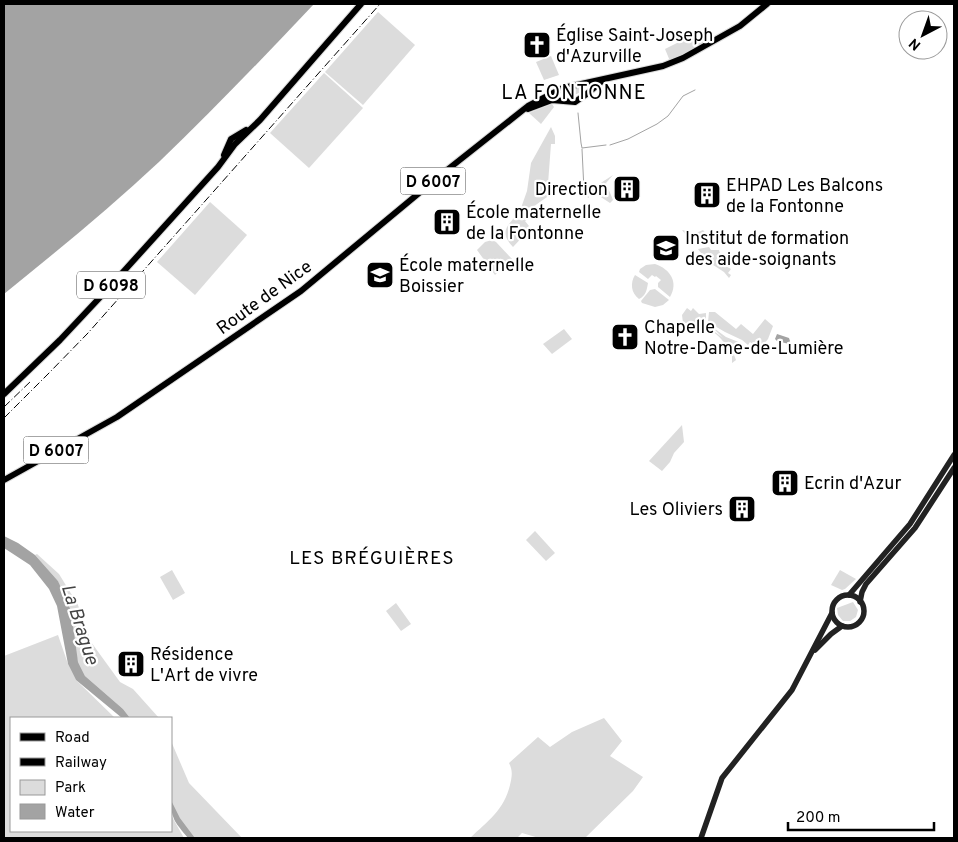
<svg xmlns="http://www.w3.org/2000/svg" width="958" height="842" viewBox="0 0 958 842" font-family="Overpass,sans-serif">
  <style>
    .green { fill: #dcdcdc }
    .water { fill: #a3a3a3 }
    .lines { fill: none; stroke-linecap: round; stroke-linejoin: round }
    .stream { stroke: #a3a3a3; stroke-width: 1 }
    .primary-casing { stroke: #dbdbdb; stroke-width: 8 }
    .secondary { stroke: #222; stroke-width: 5.5 }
    .primary { stroke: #000; stroke-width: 6 }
    .rail { stroke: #000; stroke-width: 1; stroke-dasharray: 8 2.5 1 2.5; stroke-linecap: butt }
    .labels { text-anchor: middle; stroke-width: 4.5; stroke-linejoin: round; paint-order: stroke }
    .shield { fill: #fff; stroke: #4c4c4c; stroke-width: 1 }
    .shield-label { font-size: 16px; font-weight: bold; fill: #000 }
    .poi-label { font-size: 18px; fill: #000; stroke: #fff; text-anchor: start }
    .street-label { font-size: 18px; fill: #000; stroke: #fff }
    .neighbourhood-label { font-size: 19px; letter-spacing: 1px; fill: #000; stroke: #fff }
    .water-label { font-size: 19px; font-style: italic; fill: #444; stroke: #fff }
    .quarter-label { font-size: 20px; letter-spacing: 1px; fill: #000; stroke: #fff }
  </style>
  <rect width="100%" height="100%" fill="#fff"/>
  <!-- green -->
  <g class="green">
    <path d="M378,12L415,45L363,105L325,72Z"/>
    <path d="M701,31L709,40L670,61L665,49Z"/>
    <path d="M551,56L559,75L544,80L536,62Z"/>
    <path d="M324,73L363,108L309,168L270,133Z"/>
    <path d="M581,86L584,90C577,94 572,97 564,97L565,92Z"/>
    <path d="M552,104L554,107L541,124L529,113Z"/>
    <path d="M551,127L555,136V144H551L547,197L530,209L536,218L521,208L527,191L531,163Z"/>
    <path d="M613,175L606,183L613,200L610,203L590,190Z"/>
    <path d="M210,202L247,235L195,295L157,262Z"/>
    <path d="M519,212L528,219L525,221L529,226L527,228L529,230L513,247C498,231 508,226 519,212Z"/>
    <path d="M682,230L696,233L703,230L706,234L694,237L695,246Z"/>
    <path d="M492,240L496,242L512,259L495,275L477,250L485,242Z"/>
    <path d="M709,247L711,250H719L720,253L718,254L722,258L721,263L731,269L728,273L731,275L729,278L724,272L707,261L698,249Z"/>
    <path d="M655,264C670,269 679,282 670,297L658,287V283L661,280L656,276L655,277L652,275L648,279L639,272L640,269L646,265Z"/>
    <path d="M635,275L648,283C647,289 646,296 639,299C631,293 630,283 635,275Z"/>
    <path d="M655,289L669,300L663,305L655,307L642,303L641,301L650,290Z"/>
    <path d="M687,308L691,311L693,308L699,314L706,313V323H683L682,315Z"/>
    <path d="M709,312H715L736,329L741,324L753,334L765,319L773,326L768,339L759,350L750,342L748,345L742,340L725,332L708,322Z"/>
    <path d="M702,324L706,325L723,338L711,326L726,337L741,343L742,345L734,355L736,360L732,363V348L727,342L731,349L730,355C726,341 716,332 702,326Z"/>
    <path d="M564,329L572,339L552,354L543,344Z"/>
    <path d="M682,425L684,442L674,453L670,462L662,471L649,461Z"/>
    <path d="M535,531L555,553L546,561L526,540Z"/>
    <path d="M37,554L59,574L78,605L91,642L120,682L133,689L159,718H130L123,709L85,676L78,662L58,581L35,555Z"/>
    <path d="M172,570L185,593L173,600L160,577Z"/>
    <path d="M840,570L856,579L845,589L842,590L831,585Z"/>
    <path d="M853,602L858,610L856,617L850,621H843L838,615L837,608Z"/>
    <path d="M396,603L411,624L401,631L386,611Z"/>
    <path d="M58,635L68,664L76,680L115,718H11V831H171V815L184,838H4V656Z"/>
    <path d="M604,718L622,741L610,756L643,777L633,791L585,838H539L522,833L517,838H470C488,821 504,810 510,785C512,776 513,771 509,763L538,737L550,747L572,732Z"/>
    <path d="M171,741L189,783L242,838H195L180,818L171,800Z"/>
  </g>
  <!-- water -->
  <g class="water">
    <path d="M4,4H314C264,57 213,110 160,161C110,208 57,251 4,294Z"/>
    <path d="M777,334L789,338L790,341L789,344L777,341L775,339Z"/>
    <path d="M4,536L18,543L35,555L58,581L71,611L78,662L85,676L123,709L130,718H122L76,680L68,664L57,606L49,589L30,565L4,548Z"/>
    <path d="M171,800L180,818L195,838H188C176,823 171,820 171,800Z"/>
  </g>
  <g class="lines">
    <!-- stream -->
    <g class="stream">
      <path d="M578,113L581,143L582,148L606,145"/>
      <path d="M610,145L628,139L657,124L668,116L683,96L695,90"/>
      <path d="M582,149L584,190L588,197"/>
    </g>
    <defs>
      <g id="primary">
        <path d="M528,109L552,100L575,102L588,93L602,81"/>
        <path d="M224,155L231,139L246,130"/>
        <path d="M4,394L60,340L105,292L218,167L235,144L260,120L361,4"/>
        <path d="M4,480L117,417L301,291L442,174L528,106L563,88L663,66L683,58L740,26L767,4"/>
      </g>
    </defs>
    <!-- primary casing -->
    <use href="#primary" class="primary-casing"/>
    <!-- secondary -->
    <g class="secondary">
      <path d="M849,595L910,524L954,455"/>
      <circle cx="848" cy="611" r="16"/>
      <path d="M860,602L862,592L866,584L915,528L954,468"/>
      <path d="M815,650L831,634L842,626"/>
      <path d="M701,838L722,778L792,690L832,613"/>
    </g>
    <!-- primary -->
    <use href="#primary" class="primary"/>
    <!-- rail -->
    <g class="rail">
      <path d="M4,407L31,381"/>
      <path d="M4,418L49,373L88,333L380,4"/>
    </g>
  </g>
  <!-- icons -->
  <defs>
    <symbol id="church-square" viewBox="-11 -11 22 22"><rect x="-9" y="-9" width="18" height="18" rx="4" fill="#000" stroke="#fff"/><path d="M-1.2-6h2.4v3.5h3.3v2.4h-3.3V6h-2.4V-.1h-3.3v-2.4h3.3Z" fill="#fff"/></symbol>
    <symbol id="building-square" viewBox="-11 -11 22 22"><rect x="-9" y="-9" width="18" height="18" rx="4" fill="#000" stroke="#fff"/><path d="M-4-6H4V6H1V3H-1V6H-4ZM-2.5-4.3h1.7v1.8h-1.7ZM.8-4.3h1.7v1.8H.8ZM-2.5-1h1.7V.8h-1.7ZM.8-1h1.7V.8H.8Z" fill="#fff"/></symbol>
    <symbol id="university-square" viewBox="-11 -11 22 22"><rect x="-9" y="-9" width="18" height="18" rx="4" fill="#000" stroke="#fff"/><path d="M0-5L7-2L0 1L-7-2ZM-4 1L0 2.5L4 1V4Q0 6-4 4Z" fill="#fff"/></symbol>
    <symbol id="school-square" viewBox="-11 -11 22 22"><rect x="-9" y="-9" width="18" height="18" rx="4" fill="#000" stroke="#fff"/><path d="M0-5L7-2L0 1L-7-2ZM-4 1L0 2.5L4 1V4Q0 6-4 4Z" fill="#fff"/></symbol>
  </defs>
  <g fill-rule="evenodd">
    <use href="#church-square" x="521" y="29" width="32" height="32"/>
    <use href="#building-square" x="611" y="173" width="32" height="32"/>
    <use href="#building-square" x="691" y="179" width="32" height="32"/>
    <use href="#building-square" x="431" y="206" width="32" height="32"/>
    <use href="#university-square" x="650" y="232" width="32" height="32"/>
    <use href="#school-square" x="364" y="259" width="32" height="32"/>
    <use href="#church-square" x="609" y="321" width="32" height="32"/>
    <use href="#building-square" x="769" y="467" width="32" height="32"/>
    <use href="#building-square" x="726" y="493" width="32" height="32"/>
    <use href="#building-square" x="115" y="648" width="32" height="32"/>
  </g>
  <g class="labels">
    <!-- shield labels -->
    <g class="shield">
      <rect x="400.5" y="167.5" width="65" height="27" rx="4"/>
      <rect x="77" y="271.5" width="68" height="27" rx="4"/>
      <rect x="23.5" y="436.5" width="65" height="27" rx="4"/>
    </g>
    <g class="shield-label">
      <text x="433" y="187">D 6007</text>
      <text x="111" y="291">D 6098</text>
      <text x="56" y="456">D 6007</text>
    </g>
    <!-- poi labels -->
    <g class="poi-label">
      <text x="556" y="41">Église Saint-Joseph<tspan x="556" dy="21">d'Azurville</tspan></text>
      <text x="726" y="191">EHPAD Les Balcons<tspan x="726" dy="21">de la Fontonne</tspan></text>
      <text x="608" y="195" text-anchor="end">Direction</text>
      <text x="466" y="218">École maternelle<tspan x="466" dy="21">de la Fontonne</tspan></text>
      <text x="685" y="244">Institut de formation<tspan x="685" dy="21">des aide-soignants</tspan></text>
      <text x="399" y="271">École maternelle<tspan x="399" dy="21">Boissier</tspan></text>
      <text x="644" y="333">Chapelle<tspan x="644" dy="21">Notre-Dame-de-Lumière</tspan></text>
      <text x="804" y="489">Ecrin d'Azur</text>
      <text x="723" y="515" text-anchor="end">Les Oliviers</text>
      <text x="150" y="660">Résidence<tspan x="150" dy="21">L'Art de vivre</tspan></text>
    </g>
    <!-- street labels -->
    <g class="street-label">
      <text transform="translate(264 297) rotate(-36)" y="6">Route de Nice</text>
    </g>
    <!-- neighbourhood labels -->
    <g class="neighbourhood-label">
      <text x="372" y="564">LES BRÉGUIÈRES</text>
    </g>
    <!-- water labels -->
    <g class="water-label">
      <text transform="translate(81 624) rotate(72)" y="7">La Brague</text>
    </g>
    <!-- quarter labels -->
    <g class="quarter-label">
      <text x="574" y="99">LA FONTONNE</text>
    </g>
  </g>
  <!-- border -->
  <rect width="958" height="842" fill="none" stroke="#000000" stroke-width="10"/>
  <!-- legend -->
  <rect x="10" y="717" width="162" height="115" fill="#ffffff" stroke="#999999"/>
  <rect x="20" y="733" width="25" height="8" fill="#000000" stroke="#999999"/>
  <text x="55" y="742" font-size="15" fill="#000000">Road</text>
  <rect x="20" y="758" width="25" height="8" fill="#000000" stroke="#999999"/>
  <text x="55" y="767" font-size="15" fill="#000000">Railway</text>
  <rect x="20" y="780" width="25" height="15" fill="#dcdcdc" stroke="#999999"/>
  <text x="55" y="792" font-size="15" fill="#000000">Park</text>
  <rect x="20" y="804" width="25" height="15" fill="#a3a3a3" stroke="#999999"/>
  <text x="55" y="817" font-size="15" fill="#000000">Water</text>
  <!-- north arrow -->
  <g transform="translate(923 35) rotate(221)"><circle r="24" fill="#ffffff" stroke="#999999"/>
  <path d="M0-4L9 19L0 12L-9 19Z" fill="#000000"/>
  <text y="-8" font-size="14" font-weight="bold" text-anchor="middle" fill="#000000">N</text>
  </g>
  <!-- scale -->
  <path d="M788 822v8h146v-8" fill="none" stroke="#000000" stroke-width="2.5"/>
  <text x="796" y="822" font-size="15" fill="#000000" stroke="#ffffff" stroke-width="4" paint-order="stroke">200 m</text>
</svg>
